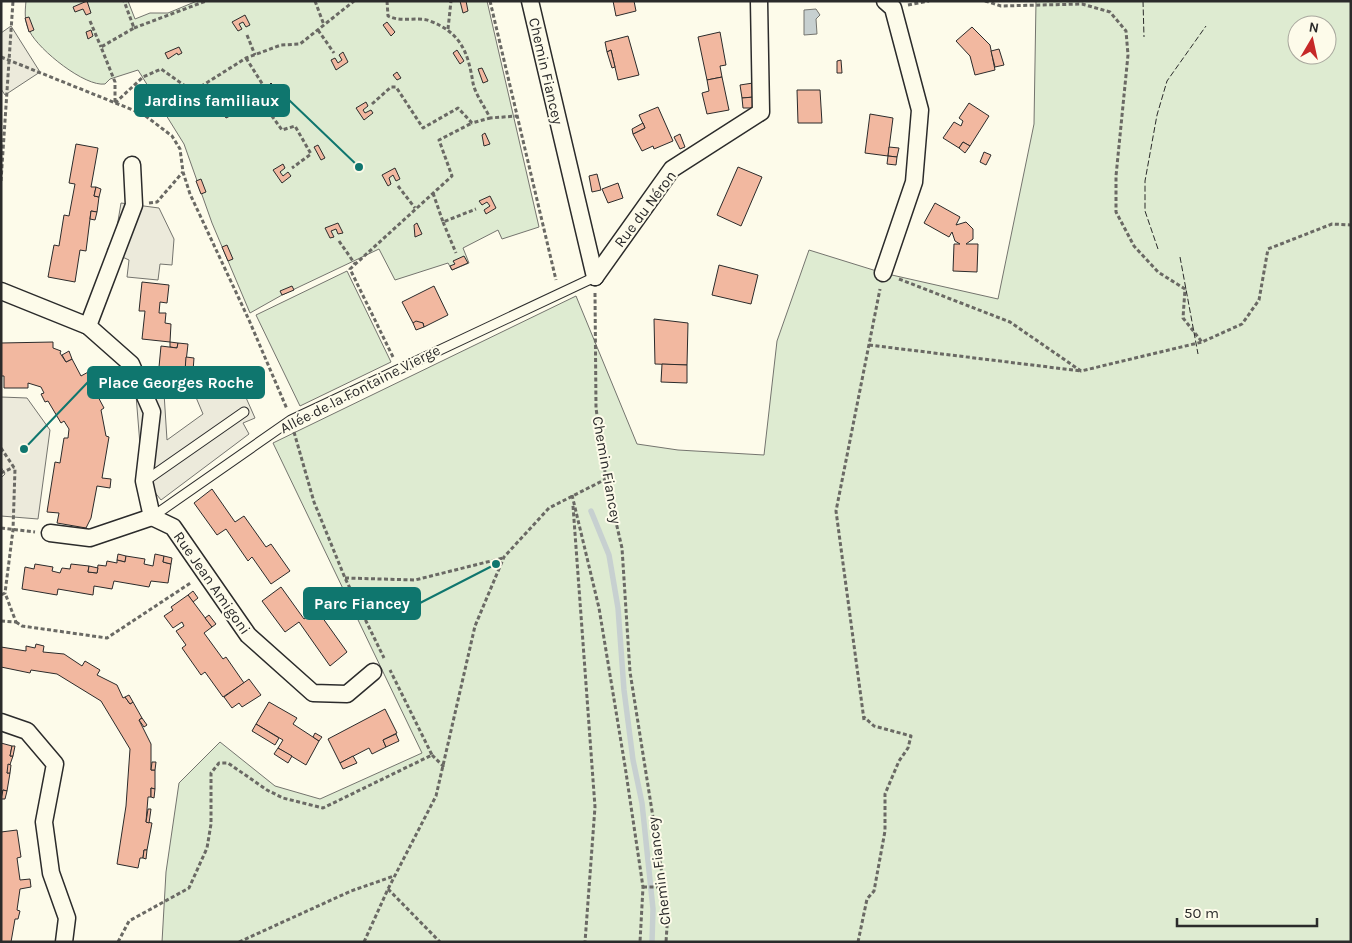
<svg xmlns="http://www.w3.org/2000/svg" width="1352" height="943" viewBox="0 0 1352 943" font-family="Karla,sans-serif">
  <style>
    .green { fill: #deebd1; stroke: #74746e; fill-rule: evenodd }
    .parking { fill: #eceadb; stroke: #74746e }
    .water { fill: #c7d0d0; stroke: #74746e }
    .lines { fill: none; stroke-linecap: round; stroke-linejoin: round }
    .stream { stroke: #c7d0d0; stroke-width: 5.5 }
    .building { fill: #f2b8a0; stroke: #2b2b2b }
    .lane-casing { stroke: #2b2b2b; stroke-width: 11 }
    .street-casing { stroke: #2b2b2b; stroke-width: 19 }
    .path { stroke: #6a6964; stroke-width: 3; stroke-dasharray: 4 2.5; stroke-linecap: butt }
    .lane { stroke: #fdfbea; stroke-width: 9 }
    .street { stroke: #fdfbea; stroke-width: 16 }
    .fence { stroke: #2b2b2b; stroke-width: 1; stroke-dasharray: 6 2.5; stroke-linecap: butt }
    .labels { text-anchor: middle; stroke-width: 4; stroke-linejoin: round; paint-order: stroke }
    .street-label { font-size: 15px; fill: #2b2b2b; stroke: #fdfbea }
    .leader { fill: none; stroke: #0f766e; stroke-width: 2 }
    .callout-dot { fill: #0f766e; stroke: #fdfbea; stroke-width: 2 }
    .callout { fill: #0f766e; stroke: #0f766e; stroke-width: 2 }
    .callout-label { font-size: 16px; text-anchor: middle; font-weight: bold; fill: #fff }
  </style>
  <rect width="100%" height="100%" fill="#fdfbea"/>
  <!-- green -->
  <g class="green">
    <path d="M26,1H128L135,19L150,13H168L197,1H487L539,227L502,239L498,230L463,248L469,263L452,270L448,263L395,280L379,249L282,295L250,313L212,223L184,144L138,70L110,79L105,84C85,87 39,50 30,32C24,22 25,12 26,1Z"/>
    <path d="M1036,1H1351V942H162L166,872L179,783L220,742L275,786L320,799L422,753L273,443L576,296L637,444L678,450L764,455L777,341L809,250L883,273L998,299L1034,124ZM1297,25H1327V55H1297Z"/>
    <path d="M347,271L391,362L300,406L256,315Z"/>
  </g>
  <!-- parking -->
  <g class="parking">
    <path d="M11,26L40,72L5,95L1,89V33Z"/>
    <path d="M121,203L159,208L174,239L172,265L160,264L158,280L127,277L129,260L107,250L116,233Z"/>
    <path d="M236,375L255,418L243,423L249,434L161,500L137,470L140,445L136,395L164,393L167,440L203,414L195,395Z"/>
    <path d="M1,397L27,398L50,430L38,519L1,516V478L5,474L1,467Z"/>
  </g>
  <!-- water -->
  <path class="water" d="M816,9L820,15L816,19L817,34L804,35V10Z"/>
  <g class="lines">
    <!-- stream -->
    <path class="stream" d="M591,511L609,555L618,608L624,690L633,760L642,803L653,909L652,942"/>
  </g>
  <!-- building -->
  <g class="building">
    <path d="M87,1L91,13L86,15L83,9L75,12L73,7Z"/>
    <path d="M460,1H466L468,11L463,13Z"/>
    <path d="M613,1H634L636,11L616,16Z"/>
    <path d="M245,15L250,25L246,27L243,22L239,24L242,29L238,31L232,22Z"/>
    <path d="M29,17L34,30L29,32L25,18Z"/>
    <path d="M387,22L395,32L391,36L383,25Z"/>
    <path d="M972,27L990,45L995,70L975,75L970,56L956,41Z"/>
    <path d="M91,30L93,36L88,39L86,32Z"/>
    <path d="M720,32L726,65L720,66L722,77L707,80L698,37Z"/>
    <path d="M628,36L639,75L618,80L611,50L607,52L605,42Z"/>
    <path d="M179,47L182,53L178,55L177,53L168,59L165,53Z"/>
    <path d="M999,49L1004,65L995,67L991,51Z"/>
    <path d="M457,50L464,61L460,64L453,53Z"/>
    <path d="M611,50L615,67L612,68L607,52Z"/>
    <path d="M343,52L348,62L336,70L331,60L335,58L338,63L342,60L339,55Z"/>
    <path d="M841,60L842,73H837V61Z"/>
    <path d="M482,68L488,81L483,83L478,69Z"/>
    <path d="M397,72L401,78L397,80L393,75Z"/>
    <path d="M722,77L729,110L707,114L702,93L709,91L707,80Z"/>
    <path d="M271,83L279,91L274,96L268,86Z"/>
    <path d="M753,83L754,97L742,98L740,85Z"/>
    <path d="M797,90H820L822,123H798Z"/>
    <path d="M754,97L752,108H743L742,98Z"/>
    <path d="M225,101L227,112L230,111L232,115L226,118L218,104Z"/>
    <path d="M366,102L368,106L363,110L365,113L371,110L373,113L364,120L356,108Z"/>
    <path d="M969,103L989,116L970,146L963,142L959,148L943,138L954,122L961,126L963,121L959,118Z"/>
    <path d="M658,107L673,141L654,149L653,146L642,151L633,134L645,128L639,115Z"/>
    <path d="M870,114L893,118L888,156L865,153Z"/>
    <path d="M643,123L645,128L633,134L632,129Z"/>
    <path d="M485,133L490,144L484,146L482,135Z"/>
    <path d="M680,134L685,147L680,149L674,137Z"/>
    <path d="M963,142L970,146L965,153L959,148Z"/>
    <path d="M76,144L98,148L91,187H96L94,196L99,197L97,212L91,211L86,251L80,250L75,282L48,277L54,245L59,246L64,215L69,216L75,184L69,183Z"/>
    <path d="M318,145L325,158L321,160L314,147Z"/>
    <path d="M889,147L899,148L897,157L888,156Z"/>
    <path d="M984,152L991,155L986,165L980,162Z"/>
    <path d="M888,156L897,157L896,165L887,164Z"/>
    <path d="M283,164L285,168L280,172L283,176L288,172L291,176L282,183L273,170Z"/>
    <path d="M738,167L762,177L741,226L717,215Z"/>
    <path d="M395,168L400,179L396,181L393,175L389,178L391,184L388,186L382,175Z"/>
    <path d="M597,174L601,190L592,192L589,176Z"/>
    <path d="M201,179L206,192L201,194L196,181Z"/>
    <path d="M618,183L623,198L608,203L602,189Z"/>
    <path d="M96,187L101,189L99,197L94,196Z"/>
    <path d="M490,196L496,208L486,214L484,210L490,206L487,202L482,205L479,201Z"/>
    <path d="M935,203L960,217L956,225L966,222L973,229V239L966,244H978L977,272L953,271L954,244H960L955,241L952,232L949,237L924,223Z"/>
    <path d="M91,211L97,212L95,220L90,219Z"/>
    <path d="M338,223L343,233L338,234L336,229L331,231L334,237L330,238L325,228Z"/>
    <path d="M417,223L422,234L415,237L414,225Z"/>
    <path d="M227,245L233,259L228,261L222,247Z"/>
    <path d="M464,256L468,263L452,270L450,266L455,264L453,261Z"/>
    <path d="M719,265L758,275L751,304L712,295Z"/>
    <path d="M142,282L169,285L167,303L160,302L159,313H166L165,323L171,324L170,342L142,339L145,311H139Z"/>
    <path d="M292,286L294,290L282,295L280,291Z"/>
    <path d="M434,286L448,315L424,327L423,323H413L402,302Z"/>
    <path d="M654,319L688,323L687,365L655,364Z"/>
    <path d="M416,321L423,323L424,327L416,330L413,323Z"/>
    <path d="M53,342V348L61,351L60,353L66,362L72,359L81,376L90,371L92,376L88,378L104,408L101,410L106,436L109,437L102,478L111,479L110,488L97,486L91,518L86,528L57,523L59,513L47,512L55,462L60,463L64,438H68L69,429L64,421L61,423L48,401L45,402L41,394L44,393L41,387L28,383V388H4V376H1V343Z"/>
    <path d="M170,342L178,343L177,348L170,347Z"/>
    <path d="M178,343L188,344L185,371L159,367L161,346L177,348Z"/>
    <path d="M69,351L72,359L66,362L62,355Z"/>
    <path d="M186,357L194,358L193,371H185Z"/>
    <path d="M662,364L687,365V383L661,382Z"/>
    <path d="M212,489L235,522L244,516L266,547L271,544L290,571L271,584L252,557L248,561L226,529L217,535L194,503Z"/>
    <path d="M118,554L126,556L125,562L117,560Z"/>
    <path d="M155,554L164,556L163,562L171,564L168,583L151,581L149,587L114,581L112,589L94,586L93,595L58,589L57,595L22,589L25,567L34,569L35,564L53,567L52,571L60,573L62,568L70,569L71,564L89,566L88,572L97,573L98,565L106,566L107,561L117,563V560L125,562L126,556L145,559L144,564L153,566Z"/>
    <path d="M164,556L172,558L171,564L163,562Z"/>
    <path d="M89,566L98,568L97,573L88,572Z"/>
    <path d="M281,587L304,619L317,610L347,652L330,666L299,622L285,632L262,601Z"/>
    <path d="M193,591L198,598L193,602L188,595Z"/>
    <path d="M188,595L212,627L204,633L223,659L226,657L244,683L223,697L205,672L201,675L182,648L186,645L176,631L184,626L182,622L173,628L164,616L173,610L171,607Z"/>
    <path d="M209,615L216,624L212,627L205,618Z"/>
    <path d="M36,644L44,646L43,652L64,654L82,666L85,661L100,670L97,675L117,685L123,698L125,697L130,704L133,702L142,718L139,720L151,744V770H155V789L151,788V797H148L146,822L152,823L147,850H144L143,858H140L138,868L117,864L126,806L130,749L101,701L57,674L31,670L30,673L1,667V647L26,651V646L35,648Z"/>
    <path d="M249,679L261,695L242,707L239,703L232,708L224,697Z"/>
    <path d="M129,695L133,702L130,704L125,697Z"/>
    <path d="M269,702L297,718L293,724L319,741L306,765L278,748L283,740L256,724Z"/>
    <path d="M385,709L397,733L383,740L386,747L372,754L369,748L340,763L328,739Z"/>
    <path d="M142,718L147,725L144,727L139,720Z"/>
    <path d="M256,724L279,738L275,745L252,731Z"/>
    <path d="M315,733L322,737L319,741L313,737Z"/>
    <path d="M396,734L399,741L386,747L383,740Z"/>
    <path d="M1,743L12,746L10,756H13L7,773H10L7,791L3,790L1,799Z"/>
    <path d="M12,746H15L13,756H10Z"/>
    <path d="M278,748L292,756L288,763L274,754Z"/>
    <path d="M353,756L357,763L343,769L340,763Z"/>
    <path d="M152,762H156L155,770H151Z"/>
    <path d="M8,764L11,765L10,773H7Z"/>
    <path d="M151,788L155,789L154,798L151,797Z"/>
    <path d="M3,790L7,791L5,799H1Z"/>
    <path d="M148,809H151L149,823L146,822Z"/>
    <path d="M17,830L21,857L17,858L20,880L30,879L31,887L20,889L17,910L20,911L18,919H15L11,942H1V832Z"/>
    <path d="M144,850H147L146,859L143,858Z"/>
  </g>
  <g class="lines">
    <defs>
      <g id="lane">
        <path d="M145,481L244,412"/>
        <path d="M152,517L291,420L595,277"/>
      </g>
      <g id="street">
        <path d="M530,1L595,277"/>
        <path d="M883,273L914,182L920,110L893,8L885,1"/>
        <path d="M595,277L672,169L761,112L759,1"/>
        <path d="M1,291L88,326L131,364L152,412L144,481L152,517L173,527L248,635L313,693L347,694L373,672"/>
        <path d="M88,326L134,205L132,165"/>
        <path d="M50,533L90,538L152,517"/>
        <path d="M1,722L27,731L55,764L44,822L51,873L67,918L64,942"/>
      </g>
    </defs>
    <!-- lane casing -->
    <use href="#lane" class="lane-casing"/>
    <!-- street casing -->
    <use href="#street" class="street-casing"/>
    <!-- path -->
    <g class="path">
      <path d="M315,1L324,25"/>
      <path d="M387,1L388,16C402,23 417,16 430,21C461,33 468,52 473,83C475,94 485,107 490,118L517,116"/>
      <path d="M490,1L556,280"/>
      <path d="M985,1L1001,6L1082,4L1110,12L1126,31L1128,55L1116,176V212L1134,246L1158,272L1185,289L1183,318L1202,342L1242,324L1259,300L1268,249L1332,224L1351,225"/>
      <path d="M908,5L929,1"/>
      <path d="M90,21L101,47"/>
      <path d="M134,28L206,1"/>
      <path d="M448,29L451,1"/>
      <path d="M318,30L334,53"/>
      <path d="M247,35L255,55"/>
      <path d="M1,57L143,114L172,136L180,149L183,172L190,194L249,320L287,409"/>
      <path d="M246,58L263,85L264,105L282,130L295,126L311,154L292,168"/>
      <path d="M115,102V82L101,47L134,28L124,1"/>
      <path d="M115,103L143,77L161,69L188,88L200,87L246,58L281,45L300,44L354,1"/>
      <path d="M232,104L263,85"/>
      <path d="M372,104L391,87H396L423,128L458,108L472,123L490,118"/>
      <path d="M1,181L13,1"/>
      <path d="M398,186L415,208"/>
      <path d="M433,193L443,222L476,209"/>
      <path d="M149,203L157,202L183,172"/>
      <path d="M443,222L456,253"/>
      <path d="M339,241L355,264"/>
      <path d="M899,279L1010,322L1081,371L1202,342"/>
      <path d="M595,293L596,408L606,479L622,548L630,672L668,912L666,942"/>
      <path d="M869,345L1081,371"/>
      <path d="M393,357L350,269L452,176L439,140L472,123"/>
      <path d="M294,432L314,502L345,578L384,658"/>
      <path d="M1,448L15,469L13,530L5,593L1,595"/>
      <path d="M1,473L14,467"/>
      <path d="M572,495L599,608L625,766L643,887L640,942"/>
      <path d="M573,506L595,807L585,942"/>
      <path d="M1,528L35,532"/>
      <path d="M345,578L415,580L503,558"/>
      <path d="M1,621L16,622L5,593"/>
      <path d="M16,622L22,626L107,638L192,582"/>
      <path d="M864,720L836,511L880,289"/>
      <path d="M432,755L444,767"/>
      <path d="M643,887H664"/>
      <path d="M388,889L440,942"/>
      <path d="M118,942L129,921L189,888L207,848L211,824V773L219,763H228L267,790L283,798L323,808L432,755L390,670"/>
      <path d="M239,942L351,891L394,876"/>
      <path d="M364,942L388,889L436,796L475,626L504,557L549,508L606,479"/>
      <path d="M858,942L867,899L874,891L885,831V794L899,761L908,748L911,736L874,726L864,717"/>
    </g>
    <!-- lane -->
    <use href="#lane" class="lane"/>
    <!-- street -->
    <use href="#street" class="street"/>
    <!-- fence -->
    <g class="fence">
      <path d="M1143,1L1144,37"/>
      <path d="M1158,249L1145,211V181L1157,115L1167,81L1206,26"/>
      <path d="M1180,257L1198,354"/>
    </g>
  </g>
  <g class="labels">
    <!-- street labels -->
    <g class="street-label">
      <text transform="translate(546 71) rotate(77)" y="5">Chemin Fiancey</text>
      <text transform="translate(645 209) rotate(-53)" y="5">Rue du Néron</text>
      <text transform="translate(360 389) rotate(-27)" y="5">Allée de la Fontaine Vierge</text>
      <text transform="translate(607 470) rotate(80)" y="5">Chemin Fiancey</text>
      <text transform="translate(212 583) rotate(55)" y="5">Rue Jean Amigoni</text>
      <text transform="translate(659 871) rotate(-97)" y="5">Chemin Fiancey</text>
    </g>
  </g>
  <!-- callouts -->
  <path class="leader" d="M359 167L289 100M24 449L88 382M496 564L420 603"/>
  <g class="callout-dot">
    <circle cx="359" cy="167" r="5"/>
    <circle cx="24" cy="449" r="5"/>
    <circle cx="496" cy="564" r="5"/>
  </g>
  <g class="callout">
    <rect x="135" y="85" width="154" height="31" rx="5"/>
    <rect x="88" y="367" width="176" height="31" rx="5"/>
    <rect x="304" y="588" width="116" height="31" rx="5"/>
  </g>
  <g class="callout-label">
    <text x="212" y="106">Jardins familiaux</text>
    <text x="176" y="388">Place Georges Roche</text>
    <text x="362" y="609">Parc Fiancey</text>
  </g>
  <!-- border -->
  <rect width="1352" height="943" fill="none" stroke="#2b2b2b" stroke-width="5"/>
  <!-- north arrow -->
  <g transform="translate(1312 40) rotate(9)"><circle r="24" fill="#fdfbea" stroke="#a9a89e"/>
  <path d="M0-4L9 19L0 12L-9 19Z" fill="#c62828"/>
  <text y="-8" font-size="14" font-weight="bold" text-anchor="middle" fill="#2b2b2b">N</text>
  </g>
  <!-- scale -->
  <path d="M1177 918v8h140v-8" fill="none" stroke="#2b2b2b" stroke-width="2.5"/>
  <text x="1184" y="918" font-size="15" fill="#2b2b2b" stroke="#fdfbea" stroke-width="4" paint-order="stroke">50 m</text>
</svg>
